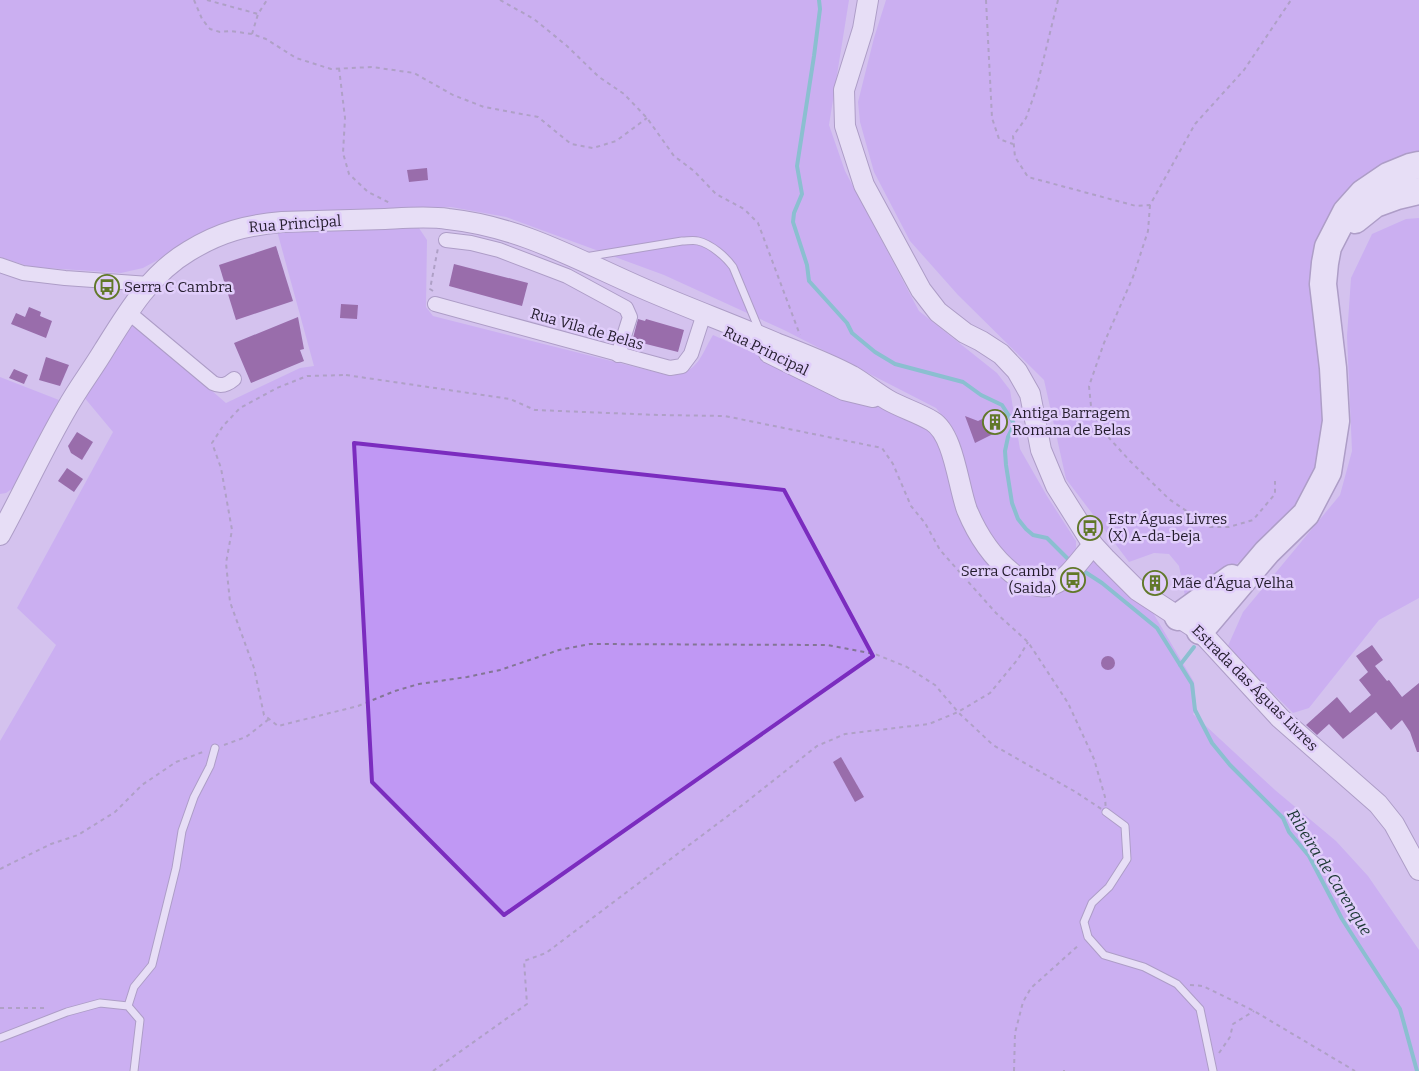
<svg xmlns="http://www.w3.org/2000/svg" width="1419" height="1071" viewBox="0 0 1419 1071" font-family="Bitter,serif">
  <style>
    .green { fill: #c098f4 }
    .lines { fill: none; stroke-linecap: round; stroke-linejoin: round }
    .stream { stroke: #33baab; stroke-width: 4 }
    .building { fill: #52055a }
    .lane-casing { stroke: #806f97; stroke-width: 9 }
    .street-casing { stroke: #806f97; stroke-width: 16 }
    .secondary-casing { stroke: #806f97; stroke-width: 22 }
    .highway-casing { stroke: #806f97; stroke-width: 29 }
    .path { stroke: #837695; stroke-width: 2; stroke-dasharray: 4 4; stroke-linecap: butt }
    .lane { stroke: #fff; stroke-width: 7 }
    .street { stroke: #fff; stroke-width: 14 }
    .secondary { stroke: #fff; stroke-width: 20 }
    .highway { stroke: #fff; stroke-width: 26 }
    .marked { fill: none; stroke: #7b2cbf; stroke-width: 4; stroke-linejoin: round }
    .labels { text-anchor: middle; stroke-width: 5; stroke-linejoin: round; paint-order: stroke }
    .street-label { font-size: 15px; fill: #231c2c; stroke: #e1cefb }
    .poi-label { font-size: 15px; fill: #231c2c; stroke: #e1cefb; text-anchor: start }
    .water-label { font-size: 16px; font-style: italic; fill: #1b3733; stroke: #e1cefb }
  </style>
  <rect width="100%" height="100%" fill="#d4c2ee"/>
  <!-- green -->
  <g class="green">
    <path d="M0,0H849L829,125L845,171L919,311L997,373L1010,390L1020,449L1047,496L1076,541V551L1055,574L1032,575L1003,554L979,521L956,433L936,408L784,330L664,275L506,217L451,207L319,211L217,228L143,268L121,273L31,267L0,257Z"/>
    <path d="M886,0H1419V159L1387,170L1312,290L1320,373L1327,435L1317,478L1294,513L1266,541L1201,592L1185,596L1179,566L1169,554L1154,553L1129,562L1066,479L1044,380L958,295L910,241L874,172L860,122L858,102L874,38Z"/>
    <path d="M1419,218V598L1379,620L1309,708L1293,713L1227,648L1243,612L1340,495L1352,451L1347,336L1351,278L1372,234L1406,219Z"/>
    <path d="M419,228L427,240L426,307L433,316L671,376C699,371 700,357 713,335L858,399L933,429L947,462L1020,588L1034,596L1053,594L1085,562L1093,561L1099,563L1149,606L1194,682L1196,709L1193,714L1275,790L1336,841L1368,876L1419,950V1071H0V741L56,645L17,608L113,432L83,396L132,322L226,403L300,368L314,366L277,231Z"/>
    <path d="M0,377L59,400L16,486L6,493L0,494Z"/>
  </g>
  <g class="lines">
    <!-- stream -->
    <g class="stream">
      <path d="M819,0L820,9L814,56L797,166L802,194L794,213L793,222L807,265L809,281L847,323L852,333L875,352L895,364L963,382L981,395L1002,405L1013,422L1012,429L1008,437L1005,451L1006,465L1012,503L1018,519L1026,529L1033,535L1047,538L1070,561"/>
      <path d="M1082,570L1102,583L1157,628L1192,684L1195,710L1212,743L1230,765L1283,818L1289,832L1309,856L1342,919L1400,1009L1417,1071"/>
      <path d="M1180,665L1194,647"/>
    </g>
  </g>
  <!-- building -->
  <g class="building">
    <path d="M427,168L428,180L409,182L407,170Z"/>
    <path d="M276,246L293,301L236,320L219,265Z"/>
    <path d="M454,264L528,283L522,306L449,286Z"/>
    <path d="M341,304L358,305L357,319L340,318Z"/>
    <path d="M29,307L41,312L40,316L52,321L46,338L11,324L16,313L25,317Z"/>
    <path d="M298,317L304,349L300,350L304,361L251,383L234,343Z"/>
    <path d="M638,319L645,321L646,319L684,330L678,352L642,343L643,341L633,338Z"/>
    <path d="M46,357L69,365L60,386L39,380Z"/>
    <path d="M14,369L28,375L24,384L9,378Z"/>
    <path d="M1001,410L1006,421L1001,423L1002,425L993,429L995,433L975,443L965,416L978,421Z"/>
    <path d="M77,432L93,442L82,460L71,453L68,446Z"/>
    <path d="M67,468L83,479L74,492L58,481Z"/>
    <path d="M1154,573L1162,575L1164,578L1165,586L1161,591L1145,581L1147,576Z"/>
    <path d="M1372,645L1383,660L1375,666L1387,681L1389,680L1402,697L1419,683V752H1417L1410,732L1402,720L1391,730L1376,712L1343,739L1329,724L1317,735L1306,725L1337,697L1350,713L1371,695L1359,680L1368,672L1356,656Z"/>
    <circle cx="1108" cy="663" r="7"/>
    <path d="M841,757L864,797L855,802L833,762Z"/>
  </g>
  <g class="lines">
    <defs>
      <g id="lane">
        <path d="M585,257L682,241C687,241 694,240 698,241C711,244 726,257 733,267L760,332"/>
        <path d="M1106,812L1125,826L1127,859L1109,887L1092,903L1084,922L1088,937L1104,955L1144,967L1177,984L1200,1009L1213,1071"/>
        <path d="M128,1006L134,987L152,965L176,868L182,831L194,797L210,766L215,748"/>
        <path d="M0,1038L67,1012L100,1003L128,1006L140,1020L134,1071"/>
      </g>
      <g id="street">
        <path d="M446,240L471,243L499,250L567,276L626,308L630,317L618,355"/>
        <path d="M0,265L23,273L65,278L149,284"/>
        <path d="M435,304L670,368L682,366L691,354L702,320"/>
        <path d="M128,312L213,383C221,387 227,385 234,379"/>
      </g>
      <g id="secondary">
        <path d="M868,0L863,29L844,90L845,126L864,185L921,290L938,312L965,333L981,341L1001,354L1017,371L1030,394L1041,450L1056,486L1093,545L1105,558L1137,590L1200,631L1280,718L1378,804L1394,824L1419,870"/>
        <path d="M769,353L844,390L873,397"/>
        <path d="M0,535C23,493 43,449 67,408C78,388 92,370 104,350C127,313 150,274 189,251C220,232 247,225 282,222C317,221 351,220 385,219C405,218 428,216 448,219C523,227 581,262 649,291C691,309 734,325 776,343C801,353 828,363 852,376C864,383 876,393 888,400C902,408 919,413 932,421C954,434 958,486 967,510C977,534 992,557 1012,573C1053,605 1068,574 1093,545"/>
      </g>
      <g id="highway">
        <path d="M1355,220L1375,204L1397,196L1419,191"/>
        <path d="M1178,617L1232,578"/>
        <path d="M1200,631L1267,552L1306,514L1328,472L1336,421L1333,368L1323,284L1325,263L1328,247L1346,212L1363,193L1388,176L1410,167L1419,165"/>
      </g>
    </defs>
    <!-- lane casing -->
    <use href="#lane" class="lane-casing"/>
    <!-- street casing -->
    <use href="#street" class="street-casing"/>
    <!-- secondary casing -->
    <use href="#secondary" class="secondary-casing"/>
    <!-- highway casing -->
    <use href="#highway" class="highway-casing"/>
    <!-- path -->
    <g class="path">
      <path d="M194,0L202,19L210,29L220,32L230,31L252,34L266,39L296,58L331,69L372,67L414,73L453,95L484,107L538,117L571,144L593,148L616,141L647,118"/>
      <path d="M207,0L258,14"/>
      <path d="M500,0L534,19L567,46L599,77L624,94L647,118L674,156L694,171L716,194L744,209L758,223L800,335"/>
      <path d="M986,0L992,118L999,139L1013,144"/>
      <path d="M1058,0L1036,90L1026,118L1013,136L1015,157L1028,177L1136,206L1150,205L1195,124L1244,70L1291,0"/>
      <path d="M252,34L258,14L267,0"/>
      <path d="M339,68L345,118L343,153L349,174L368,192L390,203"/>
      <path d="M1150,205L1148,231L1133,277L1104,343L1089,386L1091,406L1100,428L1130,461L1169,499L1210,527H1229L1253,520L1275,494V481"/>
      <path d="M433,291L430,289L438,248"/>
      <path d="M346,375L510,399L535,410L658,415L725,416L882,448L893,464L911,506L925,523L940,550L996,613L1028,642L1068,703L1094,759L1105,797L1106,812L1074,791L993,745L958,712L935,685L907,667L875,654L827,645L590,644L559,650L500,670L467,677L419,684L395,691L358,706L278,726L264,715L254,668L230,602L226,563L232,530L221,468L212,443L223,426L240,408L277,388L307,376Z"/>
      <path d="M224,745L246,737L269,719"/>
      <path d="M0,869L51,844L78,835L115,812L142,785L176,762L203,752"/>
      <path d="M1190,985L1203,986L1254,1011L1355,1071"/>
      <path d="M0,1008H48"/>
      <path d="M1219,1053L1230,1037L1233,1024L1254,1011"/>
      <path d="M433,1071L527,1004L524,961L546,953L745,803L817,746L845,734L929,724L958,712L990,693L1018,659L1028,642"/>
      <path d="M1014,1071L1015,1033L1023,1002L1031,988L1080,944"/>
      <path d="M1063,1071H1065"/>
    </g>
    <!-- lane -->
    <use href="#lane" class="lane"/>
    <!-- street -->
    <use href="#street" class="street"/>
    <!-- secondary -->
    <use href="#secondary" class="secondary"/>
    <!-- highway -->
    <use href="#highway" class="highway"/>
  </g>
  <!-- marked area -->
  <path d="M0 0H1419V1071H0ZM354,443L784,490L873,656L504,915L372,782Z" fill="#d4c2ee" fill-opacity=".55" fill-rule="evenodd"/>
  <path class="marked" d="M354,443L784,490L873,656L504,915L372,782Z"/>
  <!-- icons -->
  <defs>
    <symbol id="bus-ring" viewBox="-11 -11 22 22"><circle r="9.5" fill="#e1cefb" stroke="#617829" stroke-width="1.5"/><path d="M-5-6H5V4H4V6H2V4H-2V6H-4V4H-5ZM-3.5-4V0h7V-4ZM-3.5 1.2v1.5H-2V1.2ZM2 1.2v1.5H3.5V1.2Z" fill="#617829"/></symbol>
    <symbol id="building-ring" viewBox="-11 -11 22 22"><circle r="9.5" fill="#e1cefb" stroke="#617829" stroke-width="1.5"/><path d="M-4-6H4V6H1V3H-1V6H-4ZM-2.5-4.3h1.7v1.8h-1.7ZM.8-4.3h1.7v1.8H.8ZM-2.5-1h1.7V.8h-1.7ZM.8-1h1.7V.8H.8Z" fill="#617829"/></symbol>
  </defs>
  <g fill-rule="evenodd">
    <use href="#bus-ring" x="93" y="273" width="28" height="28"/>
    <use href="#building-ring" x="981" y="408" width="28" height="28"/>
    <use href="#bus-ring" x="1076" y="514" width="28" height="28"/>
    <use href="#bus-ring" x="1059" y="566" width="28" height="28"/>
    <use href="#building-ring" x="1141" y="569" width="28" height="28"/>
  </g>
  <g class="labels">
    <!-- street labels -->
    <g class="street-label">
      <text transform="translate(295 224) rotate(-4)" y="5">Rua Principal</text>
      <text transform="translate(587 329) rotate(16)" y="5">Rua Vila de Belas</text>
      <text transform="translate(766 351) rotate(26)" y="5">Rua Principal</text>
      <text transform="translate(1255 688) rotate(45)" y="5">Estrada das Águas Livres</text>
    </g>
    <!-- poi labels -->
    <g class="poi-label">
      <text x="124" y="292">Serra C Cambra</text>
      <text x="1012" y="418">Antiga Barragem<tspan x="1012" dy="17">Romana de Belas</tspan></text>
      <text x="1108" y="524">Estr Águas Livres<tspan x="1108" dy="17">(X) A-da-beja</tspan></text>
      <text x="1056" y="576" text-anchor="end">Serra Ccambr<tspan x="1056" dy="17">(Saida)</tspan></text>
      <text x="1172" y="588">Mãe d'Água Velha</text>
    </g>
    <!-- water labels -->
    <g class="water-label">
      <text transform="translate(1330 872) rotate(58)" y="6">Ribeira de Carenque</text>
    </g>
  </g>
</svg>
